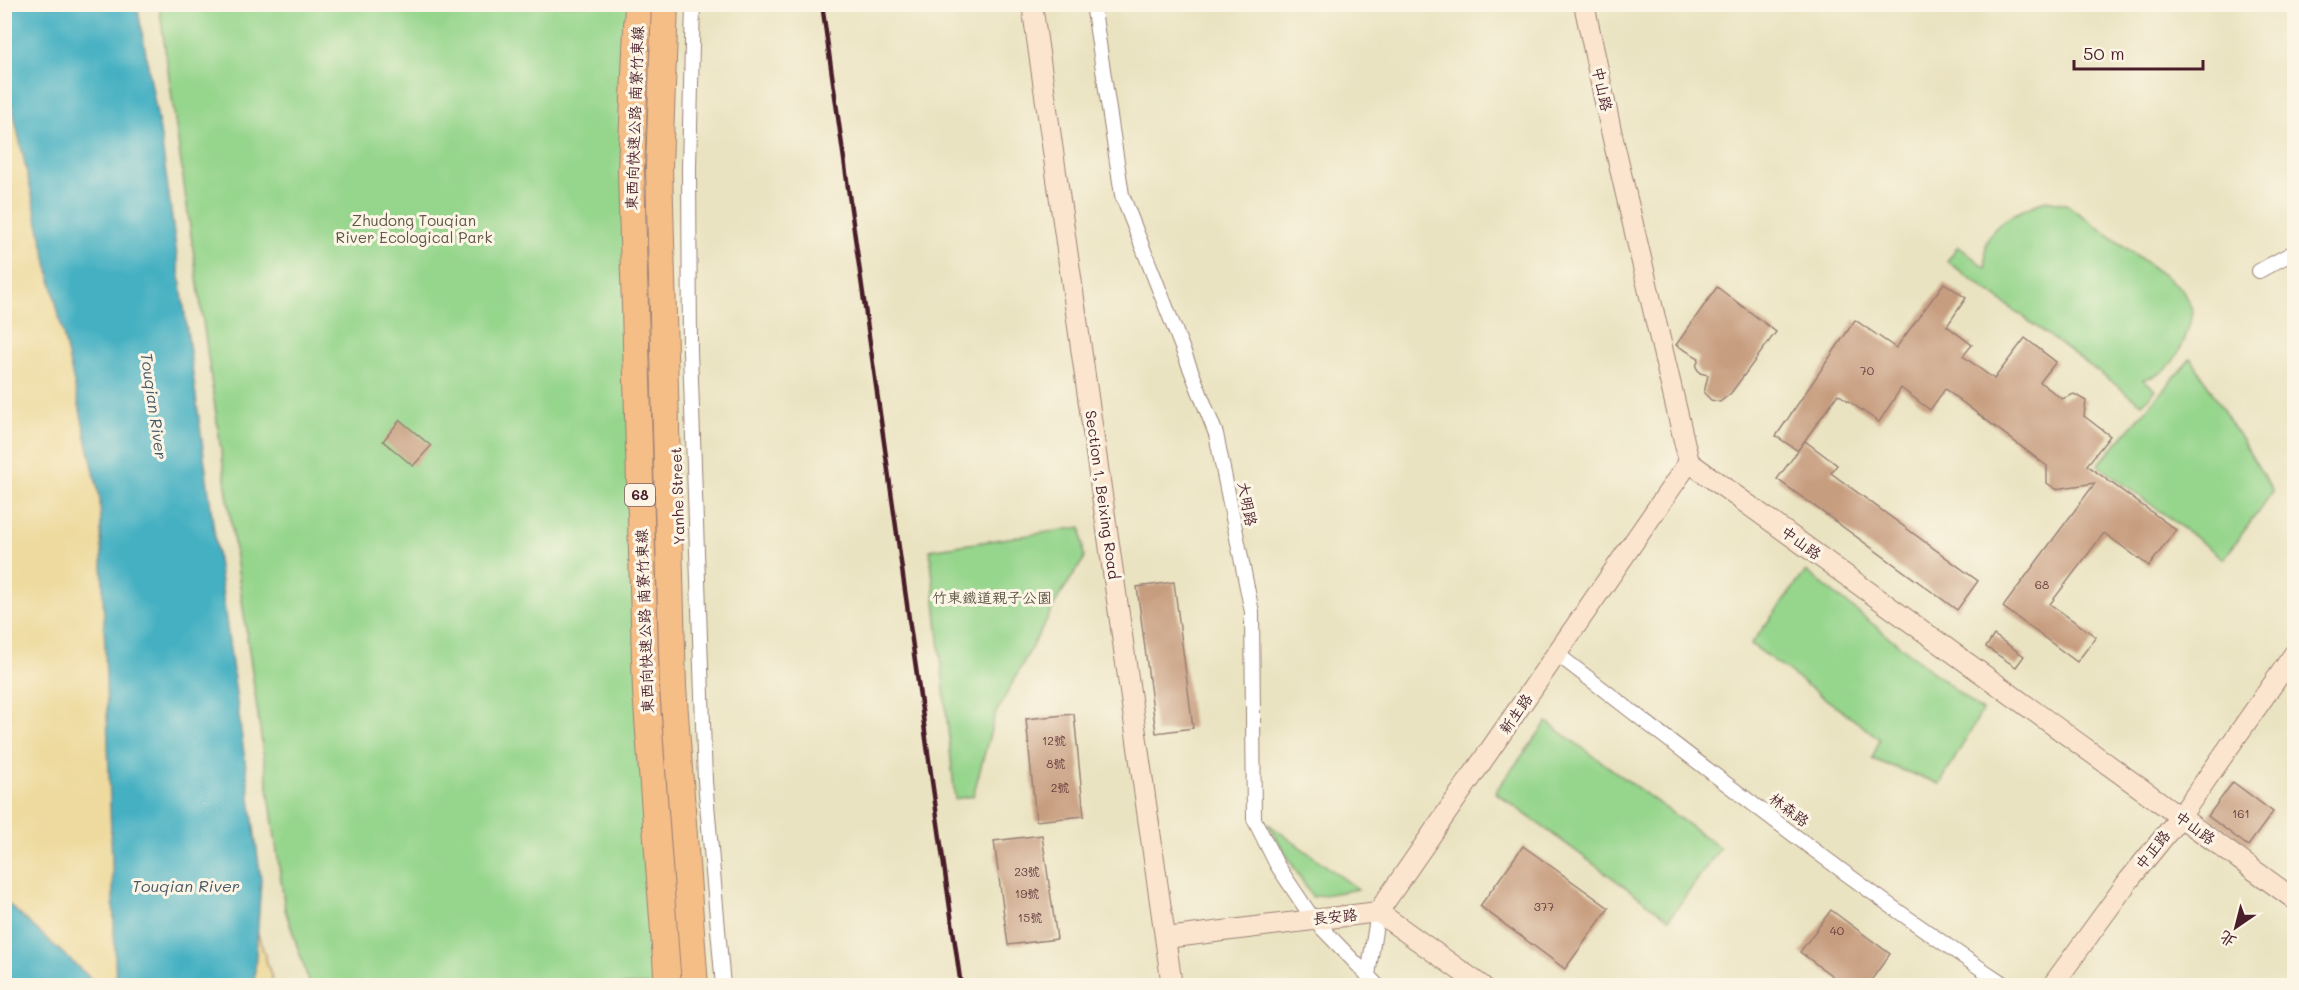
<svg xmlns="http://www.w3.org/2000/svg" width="2299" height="990" viewBox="0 0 2299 990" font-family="Mali,'LXGW WenKai TC',sans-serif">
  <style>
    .green { fill: #95d58c; stroke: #707a5c; stroke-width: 1.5 }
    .sand { fill: #eeda9e; stroke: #9c7c64; stroke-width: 1.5 }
    .water { fill: #44b0c2; stroke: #476876; stroke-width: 1.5 }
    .building { fill: #c79d7f }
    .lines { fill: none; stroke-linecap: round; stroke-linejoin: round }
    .street-casing { stroke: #9a8176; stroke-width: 16 }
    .secondary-casing { stroke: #9a8176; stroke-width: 22 }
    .highway-casing { stroke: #9a8176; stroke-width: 28 }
    .street { stroke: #fff; stroke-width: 14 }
    .secondary { stroke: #fbe5cf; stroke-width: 20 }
    .highway { stroke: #f6be87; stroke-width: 26 }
    .rail { stroke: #4a1f2b; stroke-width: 4.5 }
    .labels { text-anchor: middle; stroke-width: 6; stroke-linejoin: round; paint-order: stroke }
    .number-label { font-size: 12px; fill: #693e40 }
    .shield { fill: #fcf5e5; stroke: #7f5f63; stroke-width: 1.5 }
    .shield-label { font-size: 14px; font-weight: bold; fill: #4a1f2b }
    .street-label { font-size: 15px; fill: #4a1f2b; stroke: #fcf5e5 }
    .park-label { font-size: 15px; fill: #605648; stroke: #fcf5e5 }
    .water-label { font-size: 16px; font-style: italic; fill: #485967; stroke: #fcf5e5 }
  </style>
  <rect width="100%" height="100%" fill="#fcf5e5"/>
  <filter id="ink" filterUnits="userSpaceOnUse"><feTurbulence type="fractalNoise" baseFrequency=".0167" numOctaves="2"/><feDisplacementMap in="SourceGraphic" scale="12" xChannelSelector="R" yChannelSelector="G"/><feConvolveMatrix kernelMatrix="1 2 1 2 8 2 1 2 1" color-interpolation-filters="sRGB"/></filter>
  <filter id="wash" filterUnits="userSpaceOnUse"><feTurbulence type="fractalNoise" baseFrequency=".008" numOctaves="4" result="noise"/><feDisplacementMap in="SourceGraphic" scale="24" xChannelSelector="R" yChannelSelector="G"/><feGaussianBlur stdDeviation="1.35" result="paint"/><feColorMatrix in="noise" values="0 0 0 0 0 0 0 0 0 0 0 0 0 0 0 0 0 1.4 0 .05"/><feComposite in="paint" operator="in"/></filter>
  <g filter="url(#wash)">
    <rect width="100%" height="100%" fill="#eae3c1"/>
    <!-- green -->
    <g class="green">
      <path d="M159,5H635L663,842L675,985H310L285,909Z"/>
      <path d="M2046,200L2066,204L2181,288L2193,311C2188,332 2179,364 2157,375C2153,377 2147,378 2143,379L2156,390L2142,404L1947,261L1958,246L1986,268C1986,261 1985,251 1986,244C1993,219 2025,210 2046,200Z"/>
      <path d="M2191,358L2273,491L2224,559L2098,465Z"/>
      <path d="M1081,527L1084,559L1060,595L995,715L973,796L955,799L930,550Z"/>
      <path d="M1806,571L1982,711L1940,784L1872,759L1880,739L1751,644Z"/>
      <path d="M1547,722L1720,848L1669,919L1495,792Z"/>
      <path d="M1267,823L1358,889L1312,897Z"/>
    </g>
    <!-- sand -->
    <path class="sand" d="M5,5H137L243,886L274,985L5,986Z"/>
    <!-- water -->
    <g class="water">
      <path d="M4,5H137L161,137L261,880L254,985H116L100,499L5,75Z"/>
      <path d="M4,901H5L98,985H5Z"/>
    </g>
    <g id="blocks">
      <!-- building -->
      <g class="building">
        <path d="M1944,283L1966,298L1947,326L1972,345L1963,356L1994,379L2025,338L2056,362L2040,382L2062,399L2074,394L2086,401L2084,416L2110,436L2087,465L2176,530L2149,566L2104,533L2050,604L2096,637L2077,662L2003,607L2095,483L2056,489L2047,483V466L1945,389L1930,410L1901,388L1879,422L1838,394L1798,450L1805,441L1837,465L1831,473L1978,581L1957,610L1777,479L1798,451L1776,436L1855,320L1896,348Z"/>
        <path d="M1717,287L1776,332L1731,393L1720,402L1711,400L1704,393L1708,375L1700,373L1696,367L1699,358L1676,345Z"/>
        <path d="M400,420L431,446L413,466L383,441Z"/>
        <path d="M1174,582L1193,728L1156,733L1137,587Z"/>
        <path d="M1994,635L2024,656L2016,667L1986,647Z"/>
        <path d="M1074,714L1084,816L1036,821L1026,719Z"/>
        <path d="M2233,782L2273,812L2248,846L2208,816Z"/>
        <path d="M1042,835L1057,939L1008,945L994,841Z"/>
        <path d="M1523,846L1609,908L1565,969L1480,906Z"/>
        <path d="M1831,910L1890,954L1867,986H1846L1800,952Z"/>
      </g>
    </g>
  </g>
  <g filter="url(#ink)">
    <use href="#blocks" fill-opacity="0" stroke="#9a8176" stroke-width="1.5"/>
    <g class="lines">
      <defs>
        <g id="street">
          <path d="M693,4L689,167L690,351L705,781L723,986"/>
          <path d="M1093,4L1122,195L1216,434L1252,612L1254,819L1277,865L1313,919L1378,986"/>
          <path d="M2259,271L2294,252"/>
          <path d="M1557,654C1705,767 1851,883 2007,986"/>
          <path d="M1368,975L1378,912"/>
        </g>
        <g id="secondary">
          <path d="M1032,4L1172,986"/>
          <path d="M1584,4L1612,135L1689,462L2294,899"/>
          <path d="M1378,912L1689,462"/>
          <path d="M1166,938L1378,912L1482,986"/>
          <path d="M2052,986L2129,880L2180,817L2294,654"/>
        </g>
        <g id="highway">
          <path d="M638,4L631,170L646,691L668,986"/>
          <path d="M665,4L659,167L673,687L695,986"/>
        </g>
      </defs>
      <!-- street casing -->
      <use href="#street" class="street-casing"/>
      <!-- secondary casing -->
      <use href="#secondary" class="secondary-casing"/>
      <!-- highway casing -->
      <use href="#highway" class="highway-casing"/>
      <!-- street -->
      <use href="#street" class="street"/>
      <!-- secondary -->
      <use href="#secondary" class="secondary"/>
      <!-- highway -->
      <use href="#highway" class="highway"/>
      <!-- rail -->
      <path class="rail" d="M822,4L961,986"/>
    </g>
  </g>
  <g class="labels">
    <!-- number labels -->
    <g class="number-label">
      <text x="1867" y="375">70</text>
      <text x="2042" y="589">68</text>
      <text x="1054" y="745">12號</text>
      <text x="1056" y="768">8號</text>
      <text x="1060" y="792">2號</text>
      <text x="2241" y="818">161</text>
      <text x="1027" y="876">23號</text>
      <text x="1027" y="898">19號</text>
      <text x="1544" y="911">377</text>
      <text x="1030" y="922">15號</text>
      <text x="1837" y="935">40</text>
    </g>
    <!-- shield labels -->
    <rect class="shield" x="625" y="484" width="30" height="22" rx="4.5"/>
    <g class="shield-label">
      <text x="640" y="500">68</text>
    </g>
    <!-- street labels -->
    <g class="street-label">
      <text transform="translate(1602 89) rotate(78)" y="5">中山路</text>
      <text transform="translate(635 118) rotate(-88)" y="5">東西向快速公路 南寮竹東線</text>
      <text transform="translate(1102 495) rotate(82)" y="5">Section 1, Beixing Road</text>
      <text transform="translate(678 496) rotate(-92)" y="5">Yanhe Street</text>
      <text transform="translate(1247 504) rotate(79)" y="5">大明路</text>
      <text transform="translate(1801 543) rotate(36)" y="5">中山路</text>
      <text transform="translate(645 621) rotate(-92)" y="5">東西向快速公路 南寮竹東線</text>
      <text transform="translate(1516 714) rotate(-55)" y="5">新生路</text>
      <text transform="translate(1789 810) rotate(37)" y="5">林森路</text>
      <text transform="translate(2195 828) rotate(36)" y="5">中山路</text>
      <text transform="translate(2153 850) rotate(-51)" y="5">中正路</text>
      <text transform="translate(1335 917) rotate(-6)" y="5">長安路</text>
    </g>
    <!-- park labels -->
    <g class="park-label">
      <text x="414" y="226">Zhudong Touqian<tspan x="414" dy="17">River Ecological Park</tspan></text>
      <text x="992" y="603">竹東鐵道親子公園</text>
    </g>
    <!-- water labels -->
    <g class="water-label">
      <text transform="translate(154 406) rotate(82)" y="6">Touqian River</text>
      <text x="186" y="892">Touqian River</text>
    </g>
  </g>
  <!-- margin -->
  <rect width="2299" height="990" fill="none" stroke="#fcf5e5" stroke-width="24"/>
  <!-- north arrow -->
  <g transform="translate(2236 927) rotate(215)" stroke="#fcf5e5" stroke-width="4.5" paint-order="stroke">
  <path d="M0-4.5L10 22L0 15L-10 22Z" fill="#4a1f2b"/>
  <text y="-9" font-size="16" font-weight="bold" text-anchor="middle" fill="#4a1f2b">北</text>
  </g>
  <!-- scale -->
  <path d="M2074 60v9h129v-9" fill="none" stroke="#4a1f2b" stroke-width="3"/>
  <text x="2083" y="60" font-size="18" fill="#4a1f2b" stroke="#fcf5e5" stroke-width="4.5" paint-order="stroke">50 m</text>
</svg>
